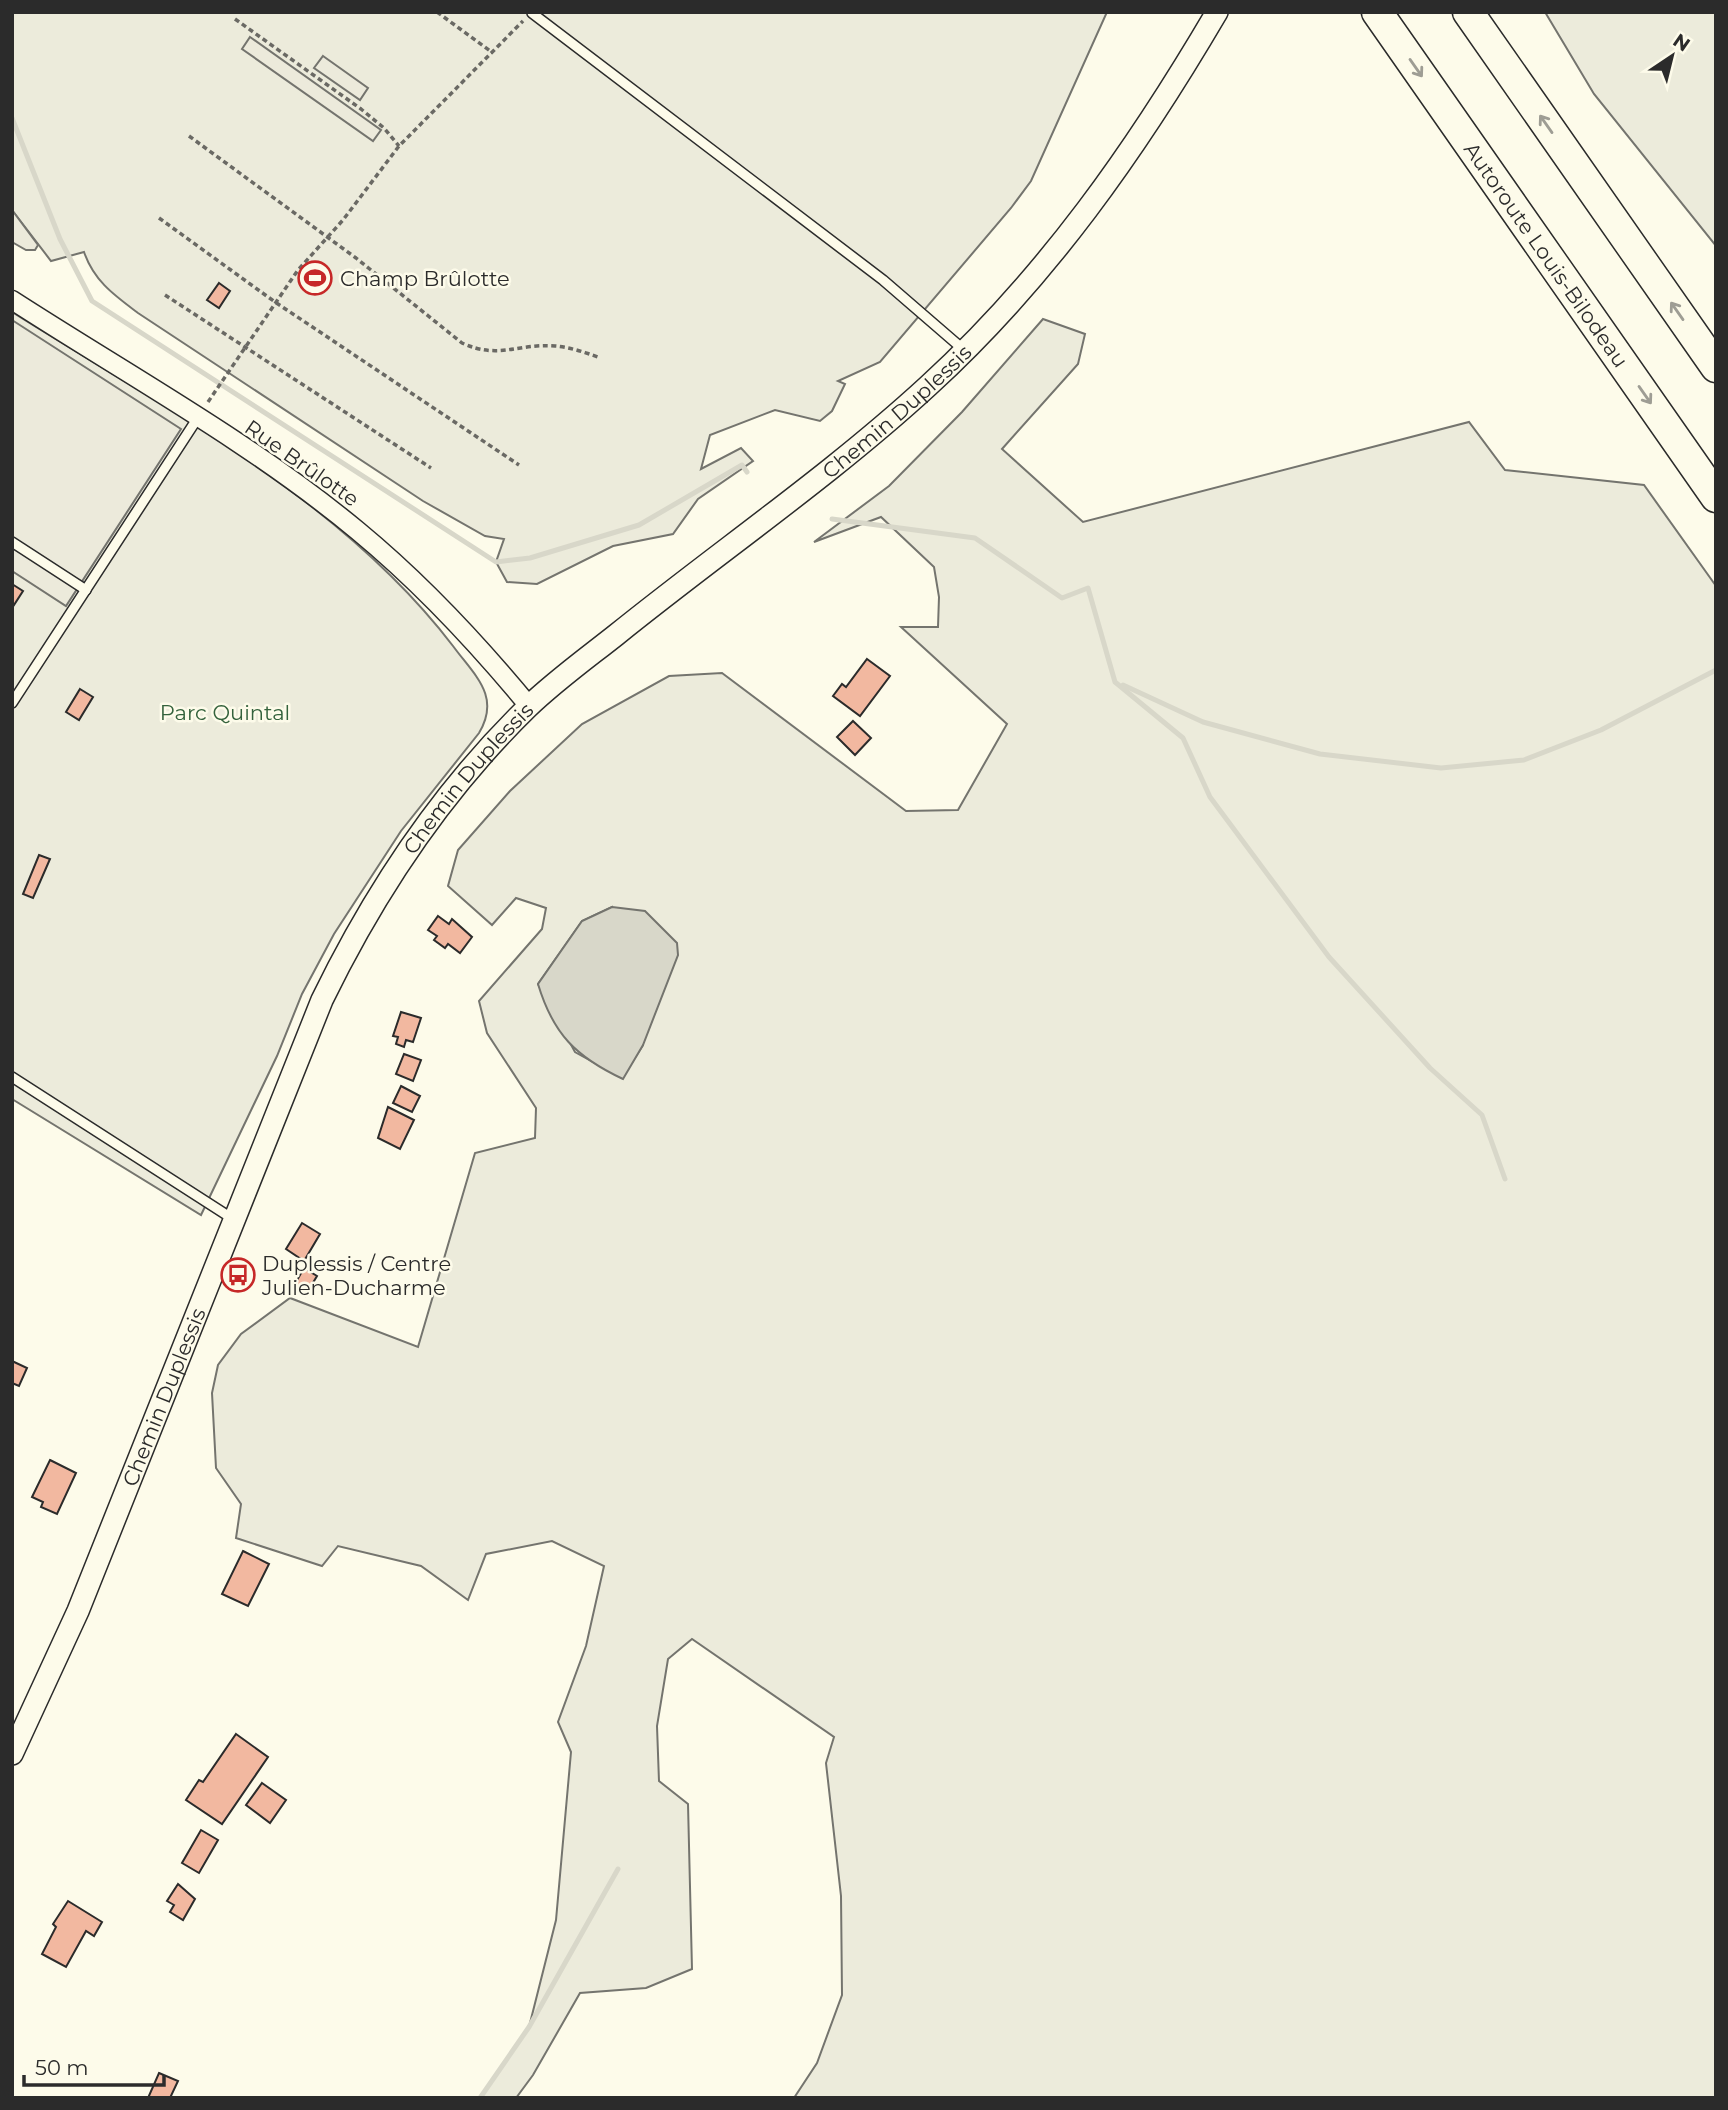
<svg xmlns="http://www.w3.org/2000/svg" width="1728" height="2110" viewBox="0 0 1728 2110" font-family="Montserrat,sans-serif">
<rect width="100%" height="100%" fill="#fdfbea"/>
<g fill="#ecebdb" stroke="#74746e" stroke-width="2" fill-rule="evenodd">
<path d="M12,12H1107L1031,181L1011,208L880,362L838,381L845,384L832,411L820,421L775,410L710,435L701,469L741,448L753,461L698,499L673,534L613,546L537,584L507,582L496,562L504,539L485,536L423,501L138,313C114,295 94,281 84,252L51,261L12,210Z"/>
<path d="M1545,12H1716V246L1594,94Z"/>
<path d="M12,312C166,409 341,499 453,646C475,676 501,696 479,733L401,831L334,934L302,994L277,1056L201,1215L12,1099Z"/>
<path d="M1043,319L1085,334L1078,364L1002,449L1083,522L1469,422L1505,470L1644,485L1716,586V2098H794L817,2063L842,1995L841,1896L826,1763L834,1737L692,1639L668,1659L657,1726L659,1781L688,1804L692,1969L646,1988L580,1993L533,2075L516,2098H480L529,2027L556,1920L571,1752L558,1722L586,1646L604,1566L552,1541L486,1554L468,1600L421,1566L338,1546L322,1566L236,1538L241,1504L216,1468L212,1393L218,1365L241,1334L290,1298L418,1347L475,1153L535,1138L536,1108L487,1033L479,1001L542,929L546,908L516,898L492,925L448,886L458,850L510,791L582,724L669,676L722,673L906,811L958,810L1007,724L901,627H938L939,597L934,567L881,517L814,542L889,486L962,412ZM612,907L643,1045L622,1078L575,1052L538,984L582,921Z"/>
</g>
<g fill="#eceadb" stroke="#74746e" stroke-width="2">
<path d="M250,37L381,130L373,141L242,49Z"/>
<path d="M323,56L368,88L360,100L314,68Z"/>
<path d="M12,210L38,245L35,250H26L12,242Z"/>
<path d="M12,320L181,429L66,606L12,571Z"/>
</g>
<path fill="#d8d7c9" stroke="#74746e" stroke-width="2" d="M612,907L645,911L677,943L678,955L643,1045L623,1079C576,1057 553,1034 538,984L582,921Z"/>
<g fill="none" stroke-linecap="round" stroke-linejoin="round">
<g stroke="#d8d7c9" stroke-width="5">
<path d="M12,118L60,239L92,301L496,562L530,558L639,525L742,465L747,472"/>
<path d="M832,519L975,538L1062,598L1088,588L1115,682L1183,738L1210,797L1329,957L1430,1068L1482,1115L1505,1179"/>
<path d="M1123,685L1203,722L1320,754L1441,768L1524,760L1601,730L1716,670"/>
<path d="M480,2098L529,2027L618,1869"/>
</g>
</g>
<g fill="#f2b8a0" stroke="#2b2b2b" stroke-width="2">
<path d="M219,283L230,291L219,308L207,300Z"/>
<path d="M12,584L23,591L12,608Z"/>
<path d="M867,659L890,676L860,716L833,696L842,684L846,687Z"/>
<path d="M80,689L93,697L79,720L66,712Z"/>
<path d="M853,721L871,738L855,755L837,737Z"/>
<path d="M39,855L50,859L33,898L23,894Z"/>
<path d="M438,916L449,924L452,919L472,937L460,953L448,944L445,948L434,940L437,936L428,930Z"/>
<path d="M401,1012L421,1018L413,1042L406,1040L404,1047L396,1044L398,1037L393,1036Z"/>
<path d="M404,1054L421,1060L413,1081L396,1074Z"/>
<path d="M401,1086L420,1096L412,1112L393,1103Z"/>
<path d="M388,1107L414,1120L400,1149L378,1138Z"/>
<path d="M302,1223L320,1234L304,1261L286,1249Z"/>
<path d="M304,1268L317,1276L305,1296L292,1289Z"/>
<path d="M12,1361L27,1368L19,1386L12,1383Z"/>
<path d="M50,1460L76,1473L57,1514L41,1507L43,1502L32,1497Z"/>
<path d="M243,1551L269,1564L248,1606L222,1594Z"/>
<path d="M236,1734L268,1757L222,1824L186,1800L199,1780L203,1782Z"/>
<path d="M262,1783L286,1800L270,1823L246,1805Z"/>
<path d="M201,1830L218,1840L199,1873L182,1863Z"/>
<path d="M178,1884L195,1899L183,1920L170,1912L174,1905L167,1901Z"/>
<path d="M68,1901L102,1922L94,1936L86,1931L66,1967L42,1954L56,1927L53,1924Z"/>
<path d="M159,2073L178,2081L170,2098H148Z"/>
</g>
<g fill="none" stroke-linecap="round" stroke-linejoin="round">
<defs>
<g id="service">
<path d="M532,13L883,280L964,350"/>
<path d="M12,542L86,590"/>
<path d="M12,703L197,419"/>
<path d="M12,1077L233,1219"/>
</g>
<path id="minor" d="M12,300C128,375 252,443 358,531C421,583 477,643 529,706"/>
<g id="tertiary">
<path id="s1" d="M12,1754L78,1611L322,1000C374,893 442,791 527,708C555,681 587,658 616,635C720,551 830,476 928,386C1047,277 1136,150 1217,12"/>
</g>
<g id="motorway">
<path id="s2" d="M1377,12L1716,497"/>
<path d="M1468,12L1716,367"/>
</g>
</defs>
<use href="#service" stroke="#2b2b2b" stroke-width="12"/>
<use href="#minor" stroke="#2b2b2b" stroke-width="21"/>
<use href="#tertiary" stroke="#2b2b2b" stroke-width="24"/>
<use href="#motorway" stroke="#2b2b2b" stroke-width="33"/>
<g stroke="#6a6964" stroke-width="3.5" stroke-dasharray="5 3.5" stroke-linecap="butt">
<path d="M437,12L493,53"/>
<path d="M235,19L361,109L384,128L399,146"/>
<path d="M189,136L356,258L462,343C499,360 517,343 555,346C569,347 584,352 598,357"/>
<path d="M159,218L275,302L519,465"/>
<path d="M165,295L431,468"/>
<path d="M208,402L298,270L343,220L399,146L523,21"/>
</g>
<use href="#service" stroke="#fdfbea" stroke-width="9"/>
<use href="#minor" stroke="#fdfbea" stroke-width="18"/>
<use href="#tertiary" stroke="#fdfbea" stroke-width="21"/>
<use href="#motorway" stroke="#fdfbea" stroke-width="30"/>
</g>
<defs><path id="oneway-shaft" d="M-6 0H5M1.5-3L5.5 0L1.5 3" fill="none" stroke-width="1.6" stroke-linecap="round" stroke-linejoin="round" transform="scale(1.75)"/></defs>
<g stroke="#9e9d94">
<use href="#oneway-shaft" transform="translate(1416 68) rotate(55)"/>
<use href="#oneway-shaft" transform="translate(1546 124) rotate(-125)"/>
<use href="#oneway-shaft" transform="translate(1677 311) rotate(-125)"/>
<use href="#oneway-shaft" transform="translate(1645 395) rotate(55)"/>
</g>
<defs>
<symbol id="stadium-ring" viewBox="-11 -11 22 22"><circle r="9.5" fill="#fdfbea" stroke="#c62828" stroke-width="1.5"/><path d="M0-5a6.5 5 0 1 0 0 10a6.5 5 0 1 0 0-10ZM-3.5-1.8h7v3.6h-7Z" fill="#c62828"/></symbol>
<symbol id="bus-ring" viewBox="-11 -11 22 22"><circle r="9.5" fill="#fdfbea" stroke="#c62828" stroke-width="1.5"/><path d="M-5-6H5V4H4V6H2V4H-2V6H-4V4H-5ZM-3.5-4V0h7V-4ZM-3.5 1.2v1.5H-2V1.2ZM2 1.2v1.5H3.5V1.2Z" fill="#c62828"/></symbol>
</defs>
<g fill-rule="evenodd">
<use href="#stadium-ring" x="296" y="259" width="38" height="38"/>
<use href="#bus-ring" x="219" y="1256" width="38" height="38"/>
</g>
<g text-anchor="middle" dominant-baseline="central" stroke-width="5" stroke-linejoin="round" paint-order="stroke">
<g font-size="21" fill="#2b2b2b" stroke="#fdfbea">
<text stroke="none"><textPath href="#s2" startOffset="296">Autoroute Louis-Bilodeau</textPath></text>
<text stroke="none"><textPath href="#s1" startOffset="1648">Chemin Duplessis</textPath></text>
<text transform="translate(302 463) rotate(35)">Rue Brûlotte</text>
<text stroke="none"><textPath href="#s1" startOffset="1082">Chemin Duplessis</textPath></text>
<text stroke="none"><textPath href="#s1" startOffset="388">Chemin Duplessis</textPath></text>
</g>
<g font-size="21" fill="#2b2b2b" stroke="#fdfbea" text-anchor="start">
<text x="340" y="278">Champ Brûlotte</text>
<text x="262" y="1263">Duplessis / Centre<tspan x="262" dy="24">Julien-Ducharme</tspan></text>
</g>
<g font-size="21" fill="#34623c" stroke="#fdfbea">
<text x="225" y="712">Parc Quintal</text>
</g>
</g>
<rect width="1728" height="2110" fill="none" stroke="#2b2b2b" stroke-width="28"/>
<g transform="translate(1672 56) rotate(35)" stroke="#fdfbea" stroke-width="5" paint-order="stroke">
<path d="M0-5L12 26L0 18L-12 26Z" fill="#2b2b2b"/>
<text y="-10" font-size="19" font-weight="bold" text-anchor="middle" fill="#2b2b2b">N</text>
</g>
<path d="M24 2075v10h140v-10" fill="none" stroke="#2b2b2b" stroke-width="3.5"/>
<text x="35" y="2075" font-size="21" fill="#2b2b2b" stroke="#fdfbea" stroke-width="5" paint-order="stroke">50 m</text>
</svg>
